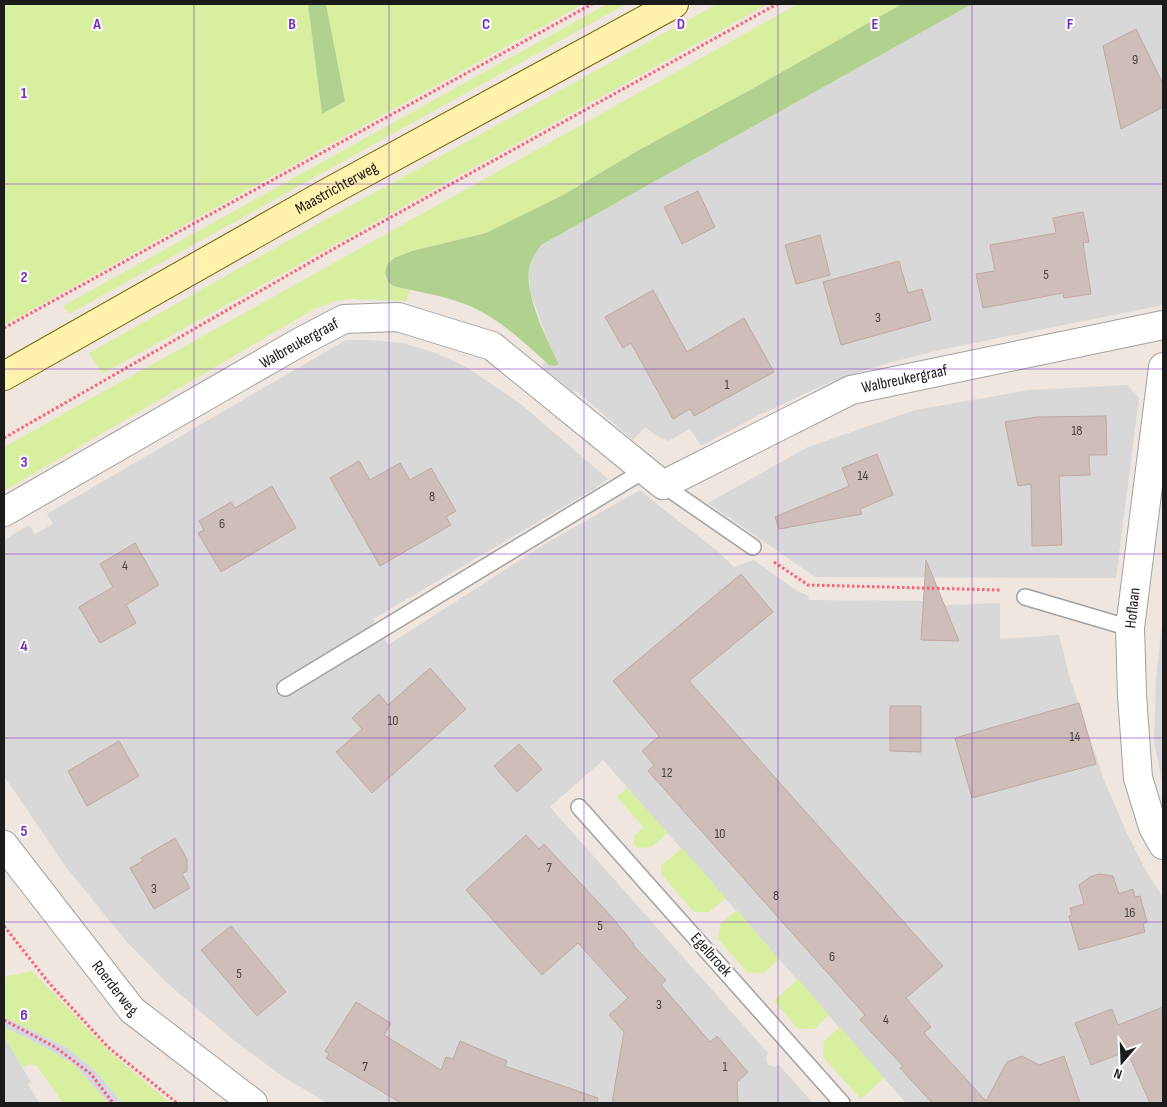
<svg xmlns="http://www.w3.org/2000/svg" width="1167" height="1107" viewBox="0 0 1167 1107" font-family="'Sofia Sans Condensed',sans-serif">
<rect width="100%" height="100%" fill="#eee6df"/>
<g fill="#d9d8d8">
<path d="M972,4H1163V305L944,349L881,365L823,385L757,416L701,446L690,429L668,441L657,436L645,427L633,440L575,390L573,392L542,367L545,361L549,365L559,364L550,346L530,292L529,268L535,254L541,245Z"/>
<path d="M346,340H369L403,343L436,353L466,367L522,405L608,479L594,489L373,619L388,645L550,541L640,490L663,509L715,549L734,567L754,560L797,591L809,596L808,600L924,601V606L1000,603V639L1059,635L1069,675L1104,780L1126,831L1145,869L1163,898V1103H906L603,760L550,807L768,1053L766,1059L768,1065L775,1067L779,1065L813,1103H327L282,1076L231,1038L166,982L126,941L66,867L4,776V540L29,525L35,534L53,524L47,514Z"/>
<path d="M1127,385L1139,398L1116,578L815,577L708,503L808,447L915,410L1029,390Z"/>
<path d="M1163,617V787L1154,741L1156,678Z"/>
<path d="M4,1038L7,1041L31,1082L28,1084L39,1103H4Z"/>
</g>
<g fill="#d7ef9f">
<path d="M4,4H308L322,114L345,101L326,4H583L4,325Z"/>
<path d="M607,4H626L69,314L63,306Z"/>
<path d="M717,4H768L102,374L89,353L321,222Z"/>
<path d="M798,4H902L752,89L639,150L563,195L486,233L412,251L394,258L385,273L386,280L393,286L410,290L406,301L352,299L336,301L314,309L4,491V447Z"/>
<path d="M627,788L668,833L651,847L637,848L634,844L635,835L643,827L617,797Z"/>
<path d="M682,848L726,898L709,912H694L661,874V866Z"/>
<path d="M737,910L779,959L764,973H748L718,939L720,924Z"/>
<path d="M32,971L109,1051L170,1103H122L96,1072L67,1048L4,1017V977Z"/>
<path d="M798,979L829,1015L814,1029H798L774,1001Z"/>
<path d="M4,1027L45,1047L74,1064L109,1103H63L37,1066L31,1064L22,1067L7,1041L4,1038Z"/>
<path d="M840,1027L884,1078L861,1099L823,1057L824,1041Z"/>
</g>
<g fill="#b1d28f">
<path d="M308,4H326L345,101L322,114Z"/>
<path d="M902,4H972L541,245C536,252 531,260 529,269C525,296 547,340 559,364L555,366L549,365C526,344 501,320 472,307C447,296 419,292 393,286L388,282L385,273L387,265L394,258L412,251L486,233L563,195L639,150L752,89Z"/>
</g>
<path fill="#d3d7e4" d="M4,1017L67,1048L96,1072L122,1103H109L74,1064L45,1047L4,1027Z"/>
<g fill="#cebdb8" stroke="#c1a8a0">
<path d="M1136,29L1163,84V107L1121,129L1103,46Z"/>
<path d="M698,191L715,227L682,244L664,207Z"/>
<path d="M1083,212L1089,242L1083,243L1091,294L1064,298L1063,293L983,308L976,274L995,271L990,245L1056,233L1053,218Z"/>
<path d="M820,235L830,275L796,284L785,245Z"/>
<path d="M899,261L908,293L922,289L931,320L841,345L823,282Z"/>
<path d="M653,290L687,352L744,318L774,372L694,416L690,409L673,419L631,343L623,348L605,317Z"/>
<path d="M1106,416L1107,455H1089L1090,475L1059,476L1062,545L1032,546L1031,484L1018,486L1005,422L1036,417Z"/>
<path d="M877,454L893,495L860,509L862,514L779,529L775,517L849,486L842,468Z"/>
<path d="M359,461L370,480L400,463L410,480L431,468L456,511L446,517L451,525L380,566L330,478Z"/>
<path d="M272,486L296,528L221,572L198,533L204,530L199,521L231,502L235,508Z"/>
<path d="M135,543L159,585L126,605L136,623L100,643L79,607L113,587L100,564Z"/>
<path d="M926,560L959,641L921,640Z"/>
<path d="M741,574L773,612L689,681L943,966L906,998L931,1027L924,1033L986,1101L1007,1062L1022,1056L1039,1065L1064,1056L1080,1103H932L900,1068L903,1066L860,1020L865,1015L648,771L654,765L642,751L659,736L613,681Z"/>
<path d="M430,668L466,709L372,793L336,752L362,729L352,718L379,694L388,705Z"/>
<path d="M1079,703L1096,764L972,798L955,738Z"/>
<path d="M890,706H921V752L890,751Z"/>
<path d="M119,741L139,776L87,806L68,771Z"/>
<path d="M519,744L542,769L517,792L494,766Z"/>
<path d="M526,835L539,849L544,844L610,915L634,944L633,945L666,980L661,985L710,1042L717,1036L748,1072L737,1082L738,1103H612L624,1032L609,1015L628,998L578,943L542,975L466,890Z"/>
<path d="M175,838L187,859V871L182,874L190,888L154,909L130,868L143,861L141,858Z"/>
<path d="M1099,874L1113,876L1119,894L1133,889L1135,897L1140,896L1147,922L1143,924L1145,932L1079,950L1069,916L1072,915L1070,908L1084,904L1079,885L1090,877Z"/>
<path d="M231,926L286,992L257,1016L201,950Z"/>
<path d="M356,1002L391,1023L384,1035L441,1070L446,1057L453,1059L460,1041L507,1061L505,1066L598,1098L597,1103H401L326,1058L329,1054L325,1051Z"/>
<path d="M1163,1007V1103H1150L1127,1051L1091,1065L1075,1023L1112,1009L1118,1025Z"/>
</g>
<g fill="none" stroke-linecap="round" stroke-linejoin="round">
<defs>
<g id="lane">
<path d="M663,485L753,547"/>
<path d="M1025,597L1130,628"/>
<path d="M285,688L645,470"/>
<path d="M579,807L842,1103"/>
</g>
<g id="street">
<path d="M1163,367L1130,628L1132,695L1138,778L1153,827L1163,845"/>
<path id="s1" d="M4,512L300,342L344,319L398,317L492,346L663,485L851,390L1163,325"/>
<path id="s2" d="M4,845L132,1010L253,1103"/>
</g>
<g id="secondary">
<path id="s3" d="M4,376L327,193L674,4"/>
</g>
</defs>
<use href="#lane" stroke="#a2a2a2" stroke-width="18"/>
<use href="#street" stroke="#a2a2a2" stroke-width="30"/>
<use href="#secondary" stroke="#746800" stroke-width="30"/>
<g stroke="#ff5f71" stroke-width="3" stroke-dasharray="2.5 2.5" stroke-linecap="butt">
<path d="M4,328L592,4"/>
<path d="M4,438L337,247L777,4"/>
<path d="M774,562L808,585L1000,590"/>
<path d="M4,926L49,983L108,1047L177,1103"/>
<path d="M4,1020L55,1047L91,1074L113,1103"/>
</g>
<use href="#lane" stroke="#fff" stroke-width="15"/>
<use href="#street" stroke="#fff" stroke-width="28"/>
<use href="#secondary" stroke="#fff2ac" stroke-width="28"/>
</g>
<path fill="none" stroke="#7b2cbf" stroke-width="1" stroke-opacity="0.55" d="M194,4V1103M389,4V1103M584,4V1103M778,4V1103M972,4V1103M4,184H1163M4,369H1163M4,554H1163M4,738H1163M4,922H1163"/>
<g text-anchor="middle" dominant-baseline="central" stroke-width="4" stroke-linejoin="round" paint-order="stroke">
<g font-size="14" fill="#484442">
<text x="1135" y="59">9</text>
<text x="1046" y="274">5</text>
<text x="878" y="317">3</text>
<text x="727" y="384">1</text>
<text x="1077" y="430">18</text>
<text x="863" y="475">14</text>
<text x="432" y="496">8</text>
<text x="222" y="523">6</text>
<text x="125" y="565">4</text>
<text x="393" y="720">10</text>
<text x="1075" y="736">14</text>
<text x="667" y="772">12</text>
<text x="720" y="833">10</text>
<text x="549" y="867">7</text>
<text x="154" y="888">3</text>
<text x="776" y="895">8</text>
<text x="1130" y="912">16</text>
<text x="600" y="925">5</text>
<text x="832" y="956">6</text>
<text x="239" y="973">5</text>
<text x="659" y="1004">3</text>
<text x="886" y="1019">4</text>
<text x="365" y="1066">7</text>
<text x="725" y="1066">1</text>
</g>
<g font-size="16" fill="#1b1b1b" stroke="#fff">
<text stroke="none"><textPath href="#s3" startOffset="382">Maastrichterweg</textPath></text>
<text stroke="none"><textPath href="#s1" startOffset="340">Walbreukergraaf</textPath></text>
<text stroke="none"><textPath href="#s1" startOffset="1029">Walbreukergraaf</textPath></text>
<text transform="translate(1133 608) rotate(-84)">Hoflaan</text>
<text transform="translate(711 955) rotate(48)">Egelbroek</text>
<text stroke="none"><textPath href="#s2" startOffset="181">Roerderweg</textPath></text>
</g>
</g>
<g font-size="16" text-anchor="middle" font-weight="bold" fill="#7b2cbf" stroke="#fff" stroke-width="4" stroke-linejoin="round" paint-order="stroke">
<text x="97" y="29">A</text>
<text x="292" y="29">B</text>
<text x="486" y="29">C</text>
<text x="681" y="29">D</text>
<text x="875" y="29">E</text>
<text x="1070" y="29">F</text>
<text x="24" y="98">1</text>
<text x="24" y="282">2</text>
<text x="24" y="467">3</text>
<text x="24" y="651">4</text>
<text x="24" y="836">5</text>
<text x="24" y="1020">6</text>
</g>
<rect width="1167" height="1107" fill="none" stroke="#1b1b1b" stroke-width="10"/>
<g transform="translate(1122 1062) rotate(199)" stroke="#ffffff" stroke-width="4" paint-order="stroke">
<path d="M0-4L9 19L0 12L-9 19Z" fill="#1b1b1b"/>
<text y="-8" font-size="14" font-weight="bold" text-anchor="middle" fill="#1b1b1b">N</text>
</g>
</svg>
